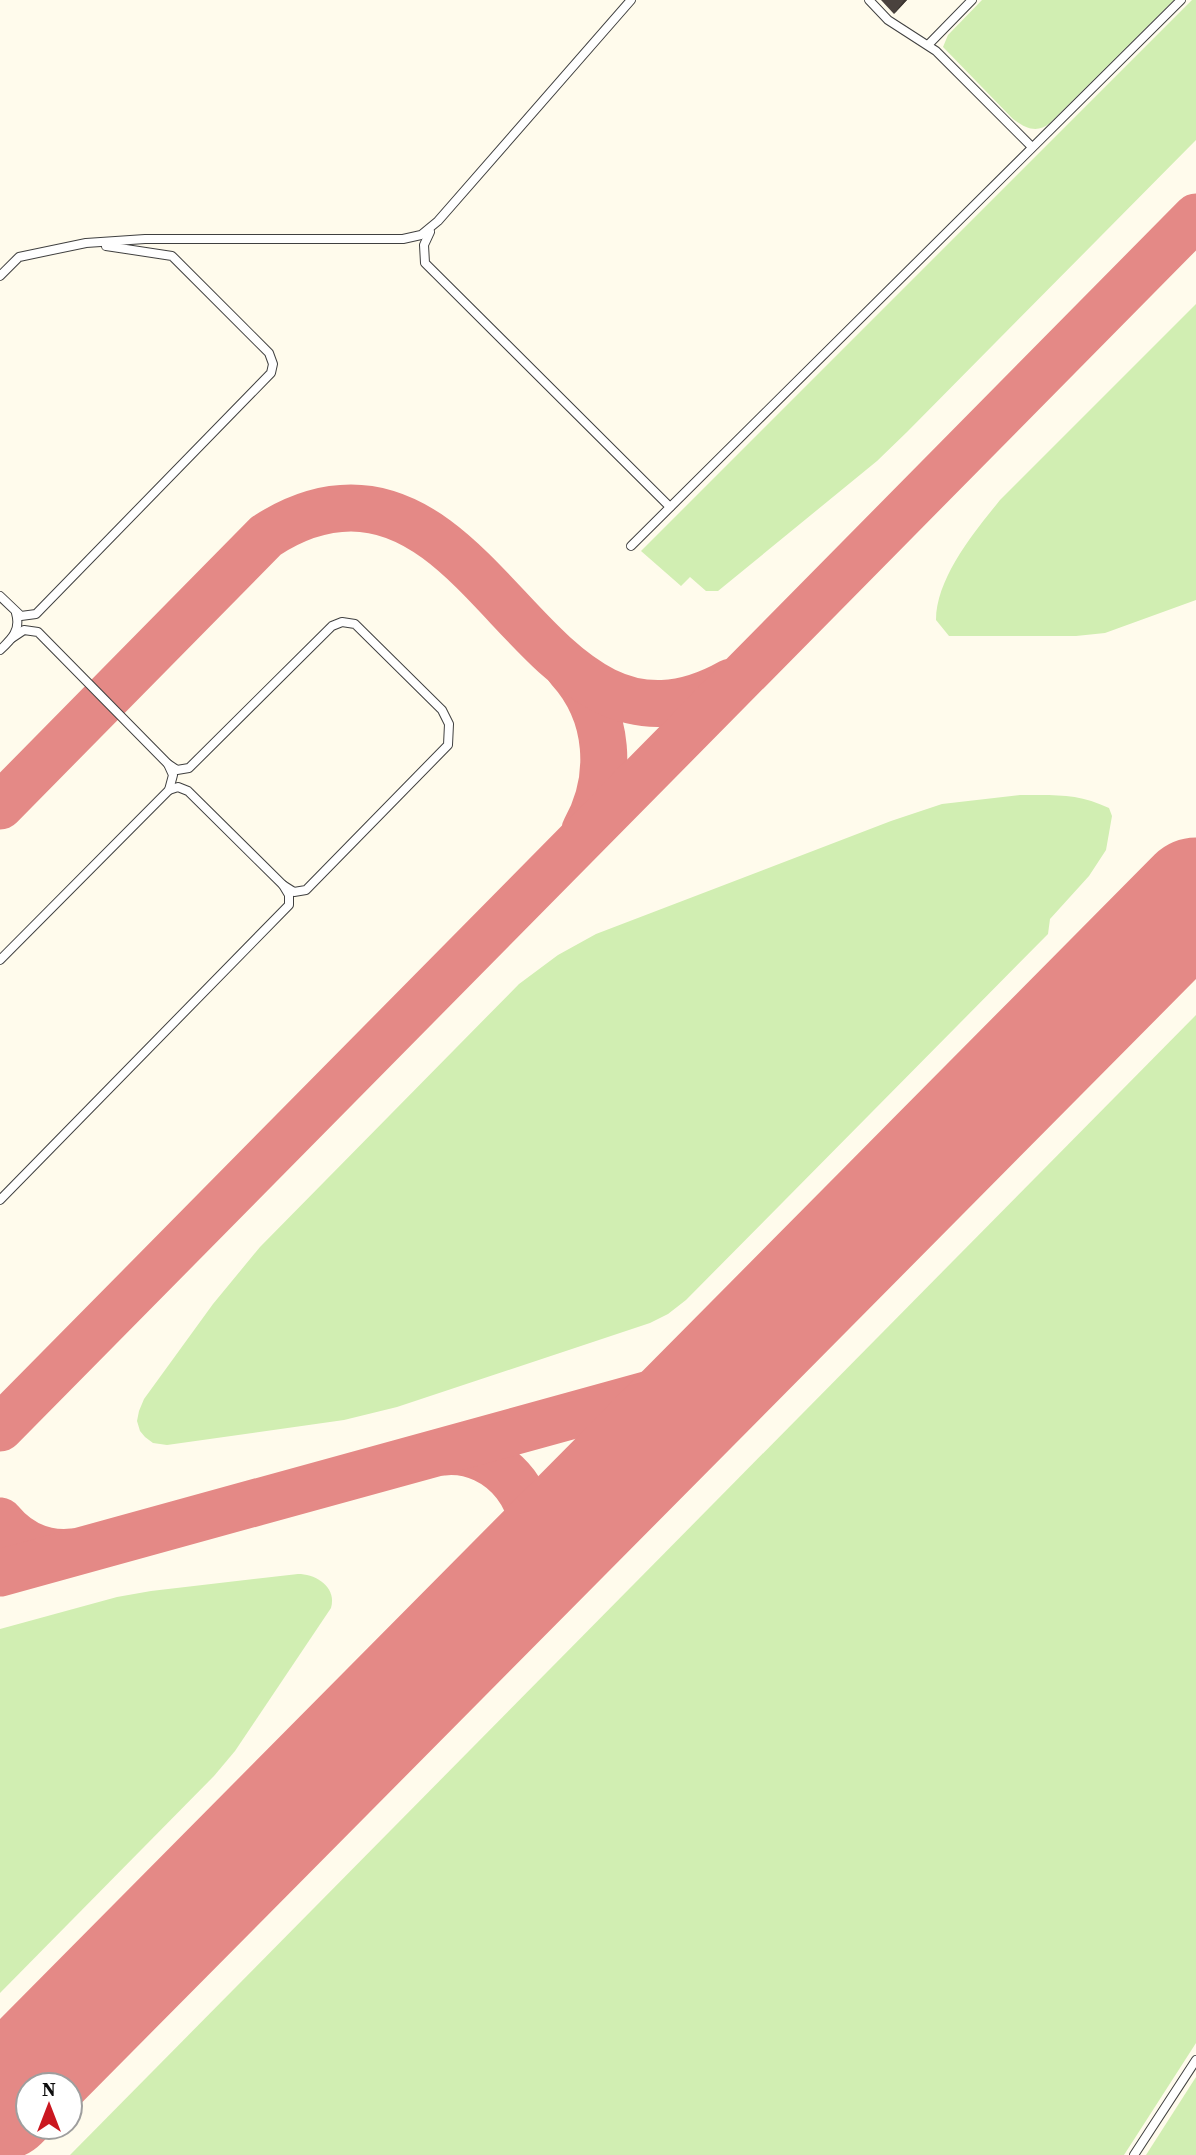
<svg xmlns="http://www.w3.org/2000/svg" width="1196" height="2155" viewBox="0 0 1196 2155" font-family="'Source Serif 4',serif">
<rect width="100%" height="100%" fill="#fffbec"/>
<g fill="#d1eeb2">
<path d="M982,0H1174L1050,123C1037,134 1025,128 1013,119L943,47L948,35Z"/>
<path d="M1192,0H1196V140L907,432L877,461L718,591H706L690,577L681,586L641,551Z"/>
<path d="M1196,304V600L1105,633L1076,636H949L936,620C936,578 975,531 1000,500Z"/>
<path d="M1020,795C1054,795 1078,793 1109,808L1112,816L1106,850L1089,876L1050,919L1048,934L686,1300L668,1314L650,1323L397,1407L344,1420L167,1445L153,1443L145,1437L140,1431L137,1421L139,1411L144,1399L213,1304L260,1247L519,984L558,955L596,934L891,821L942,804Z"/>
<path d="M1196,1015V2043L1124,2155H70Z"/>
<path d="M298,1574C316,1574 337,1587 331,1608L235,1751L214,1776L0,1993V1629L117,1597L151,1591Z"/>
<path d="M1196,2077V2155H1146Z"/>
</g>
<g fill="none" stroke-linecap="round" stroke-linejoin="round">
<g stroke="#e48986" stroke-width="47">
<path d="M569,669C610,714 614,778 585,830"/>
<path d="M0,806L266,536C292,519 319,508 351,508C501,508 555,781 731,682"/>
<path d="M0,1428L1196,217"/>
<path d="M443,1452C502,1446 549,1507 528,1563C526,1570 520,1576 516,1582"/>
<path d="M0,1521C19,1544 44,1555 73,1552"/>
<path d="M0,1573L708,1378L739,1357"/>
</g>
<path stroke="#e48986" stroke-width="117" d="M0,2102L1196,896"/>
<defs>
<g id="service">
<path d="M869,0L888,20L936,51L1032,147"/>
<path d="M928,45L972,0"/>
<path d="M430,232L424,245L425,263L670,507"/>
<path d="M0,276L19,257L86,243L145,239H403L421,235L438,221L631,0"/>
<path d="M631,546L1181,0"/>
<path d="M0,596L21,616L36,614L271,373L273,364L269,353L172,256L106,246"/>
<path d="M0,650C12,639 21,630 16,613"/>
<path d="M168,764L177,770L189,768L332,626L342,622L355,624L442,710L449,724L448,745L306,890L294,892L283,885"/>
<path d="M0,960L169,790L173,775L168,764L38,632L24,630L12,638"/>
<path d="M0,1200L289,905V895L283,885L188,791L178,787L169,790"/>
<path d="M1134,2155L1196,2060"/>
</g>
</defs>
<use href="#service" stroke="#404040" stroke-width="10"/>
<use href="#service" stroke="#fff" stroke-width="8"/>
</g>
<path fill="#4a423e" d="M881,0H907L894,14Z"/>
<path fill="#3c3632" d="M904,0H907L894,14Z"/>
<g transform="translate(49 2106)"><circle r="33" fill="#ffffff" stroke="#9e9e9e" stroke-width="2"/>
<path d="M0-5L12 26L0 18L-12 26Z" fill="#ca1720"/>
<text y="-10" font-size="19" font-weight="bold" text-anchor="middle" fill="#0d0d0d">N</text>
</g>
</svg>
